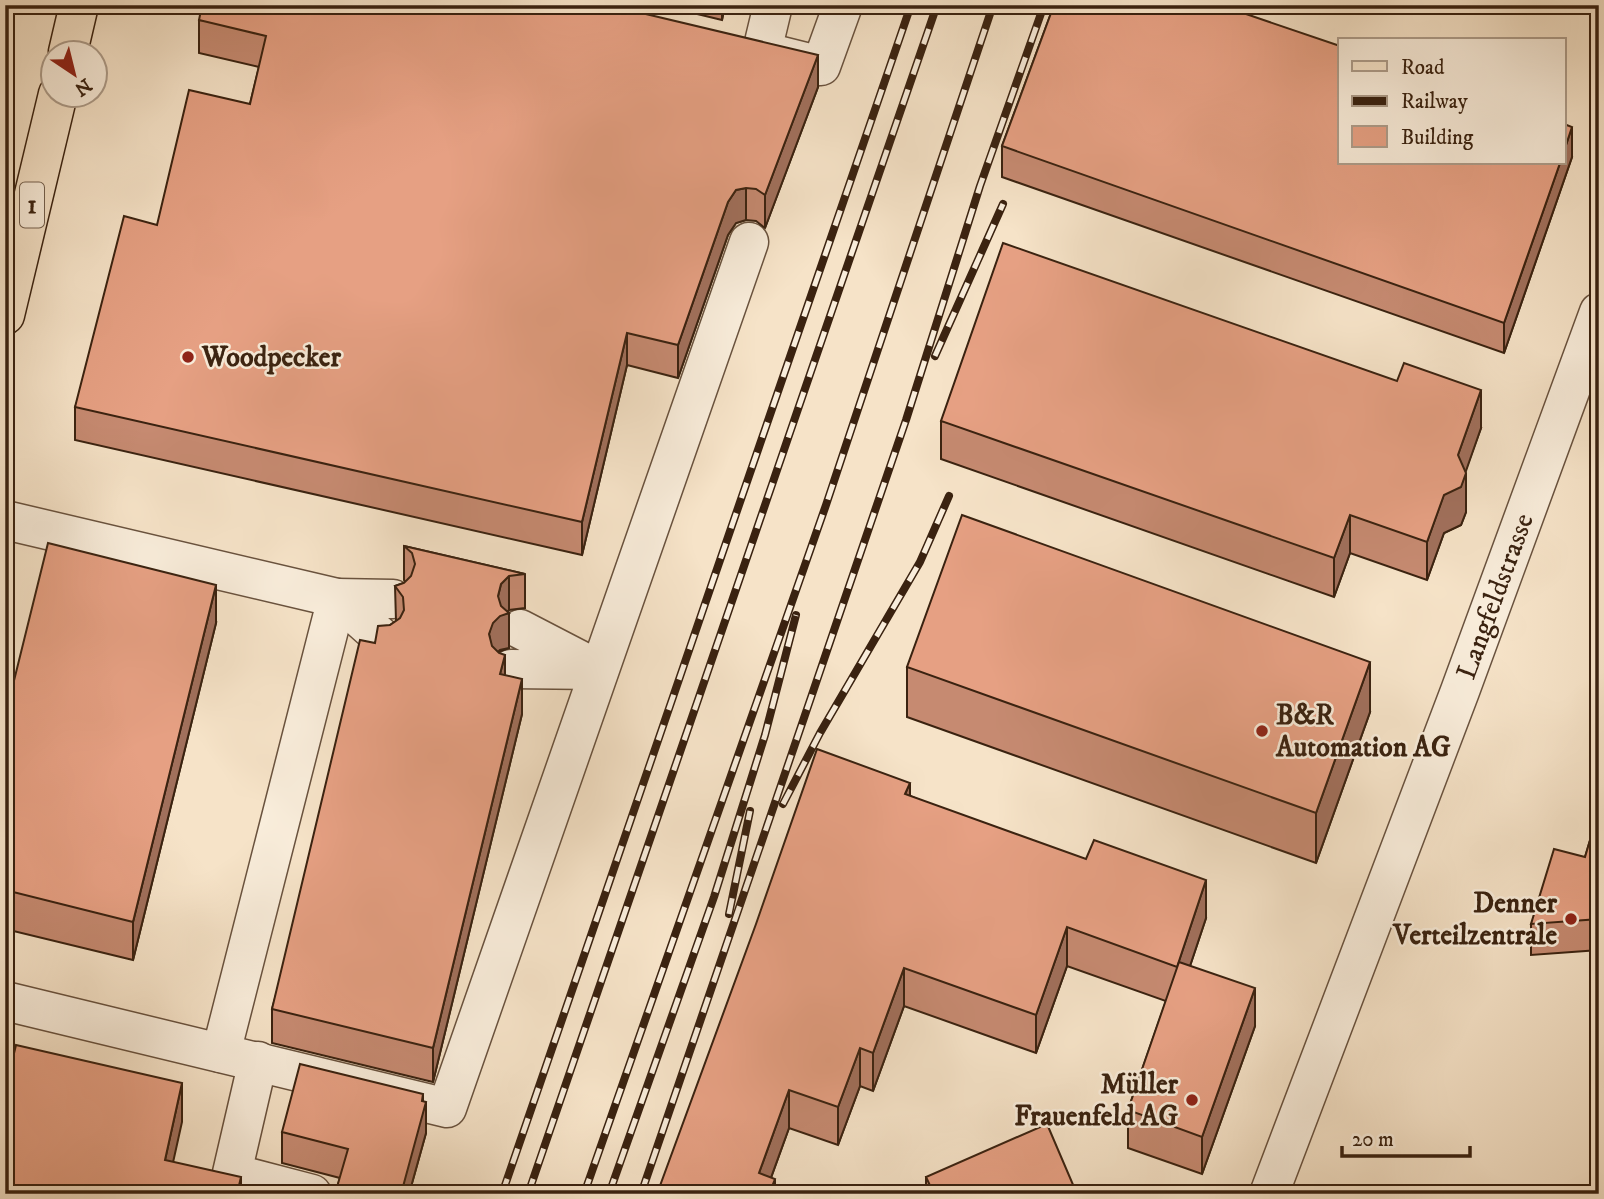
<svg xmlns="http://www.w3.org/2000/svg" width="1604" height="1199" viewBox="0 0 1604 1199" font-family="'IM FELL DW Pica',serif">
<rect width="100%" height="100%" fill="#f6e3c8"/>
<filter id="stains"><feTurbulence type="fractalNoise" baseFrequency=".00286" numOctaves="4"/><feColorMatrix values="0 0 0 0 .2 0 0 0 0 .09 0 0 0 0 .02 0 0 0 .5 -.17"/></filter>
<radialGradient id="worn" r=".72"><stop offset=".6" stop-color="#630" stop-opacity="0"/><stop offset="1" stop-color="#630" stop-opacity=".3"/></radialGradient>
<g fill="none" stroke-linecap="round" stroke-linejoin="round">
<defs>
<g id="minor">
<path d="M762,51L773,5"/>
<path d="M769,53L821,66L843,5"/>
<path d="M5,520L337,598L221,1053"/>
<path d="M383,639L337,598L393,599"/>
<path d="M511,669L599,670L520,629"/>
<path d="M5,1001L447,1108L749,242"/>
<path d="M258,1061L232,1173L312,1194"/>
<path id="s1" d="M1269,1194L1460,691L1599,312"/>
</g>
<g id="major">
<path d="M68,52L79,5"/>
<path d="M5,315L58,94"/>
</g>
</defs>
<use href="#minor" stroke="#69523e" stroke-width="41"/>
<use href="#major" stroke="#3a2210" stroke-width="41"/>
<use href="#minor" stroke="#f9eddb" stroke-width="38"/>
<use href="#major" stroke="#f6e3c8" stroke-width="38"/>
<defs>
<g id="rail">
<path d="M935,356L1003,204"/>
<path d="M783,804L820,733L920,562L949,496"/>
<path d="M729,914L750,811"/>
<path d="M502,1194L911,5"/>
<path d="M528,1194L937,5"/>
<path d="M584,1194L826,505L993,5"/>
<path d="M609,1194L714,897L765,735L796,615"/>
<path d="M641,1194L906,420L980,186L1044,5"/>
</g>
</defs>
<use href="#rail" stroke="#3a2210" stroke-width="8"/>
<use href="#rail" stroke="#f9eddb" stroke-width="5" stroke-dasharray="16" stroke-linecap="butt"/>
</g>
<g fill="#c68a71" stroke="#3a2210" stroke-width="2">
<path d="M660,5H725L722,20Z"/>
<path d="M1054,5H1247L1244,13L1572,157L1504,353L1002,177V146Z"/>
<path d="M199,20L818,87L765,228L756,221L746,220L736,223L728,235L678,378L627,365L582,555L75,440V407L157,225L250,104L259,67L199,53Z"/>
<path d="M941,421L1481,428L1465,472L1466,512L1461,525L1444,533L1427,580L1350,553L1334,597L941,459Z"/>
<path d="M404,546L525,574V608L509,610L507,612L509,648L498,652L505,675L522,714L433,1082L272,1043V1009L375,643L390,625L396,621L395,586L406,582L404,580Z"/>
<path d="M216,623L133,960L5,929V717Z"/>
<path d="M907,667L1370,712L1316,863L907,717Z"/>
<path d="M910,796L1206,918L1190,966L1255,1026L1202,1174L1128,1148V1110L1166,1001L1067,966L1036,1053L904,1006L873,1091L860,1086L838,1145L789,1128L771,1178L775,1194H657Z"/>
<path d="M1599,810V950L1531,955V924L1585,857Z"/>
<path d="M423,1102L426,1133L409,1194H335L340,1178L282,1163V1132Z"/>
<path d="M926,1177L1077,1194H926Z"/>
</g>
<g fill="#a1705c" stroke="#3a2210" stroke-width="2">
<path d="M722,5H725L722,20Z"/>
<path d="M1236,5H1247L1234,41V10Z"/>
<path d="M818,55V87L765,228V195Z"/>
<path d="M1572,127V157L1504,353V323L1560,163H1564V151Z"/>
<path d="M746,188V220L736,223L728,235L678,378V345L728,202L736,190Z"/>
<path d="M627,333V365L582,555V522Z"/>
<path d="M1481,390V428L1460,488L1466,473V512L1461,525L1444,533L1427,580V542Z"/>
<path d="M1350,515V553L1334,597V558Z"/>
<path d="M509,576V610L505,614L509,613V648L500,650L493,657L489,634L501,584Z"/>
<path d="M216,585V623L133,960V922Z"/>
<path d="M505,655V690L500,674Z"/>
<path d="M1370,662V712L1316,863V813Z"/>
<path d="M522,679V714L433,1082V1048Z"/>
<path d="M910,783V821L905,794Z"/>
<path d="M1206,880V918L1177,1005V967Z"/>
<path d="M1067,927V966L1036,1053V1015Z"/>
<path d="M904,968V1006L873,1091V1053Z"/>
<path d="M1255,988V1026L1202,1174V1137Z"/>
<path d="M860,1048V1086L838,1145V1107Z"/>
<path d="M182,1083V1122L166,1194L165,1160Z"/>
<path d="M789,1090V1128L765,1194L759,1173Z"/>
<path d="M423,1094V1111L426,1102V1133L409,1194H401Z"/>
<path d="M241,1177V1194H237Z"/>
<path d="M775,1179V1194H769Z"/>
</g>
<g fill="#e6a083" stroke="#3a2210" stroke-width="2">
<path d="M202,5H608L818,55L765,195L756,189L746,188L736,190L728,202L678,345L627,333L582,522L75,407L124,216L157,225L189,90L250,104L266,36L199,20Z"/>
<path d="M1054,5H1236L1234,10L1340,46V163H1560L1504,323L1002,146Z"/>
<path d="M1564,124L1572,127L1564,151Z"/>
<path d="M1003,243L1397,381L1404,363L1481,390L1458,455L1466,473L1461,487L1444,495L1427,542L1350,515L1334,558L941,421Z"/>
<path d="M962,515L1370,662L1316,813L907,667Z"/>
<path d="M48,543L216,585L133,922L5,890V717Z"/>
<path d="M404,546L525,574L509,576L501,584L498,596L501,606L509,613L500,616L493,623L489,634L492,646L499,653L505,655L500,674L522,679L433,1048L272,1009L360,640L375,643L378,626L390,625L400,618L404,610L403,597L395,586L404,583L411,576L415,564L412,553Z"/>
<path d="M817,749L910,783L905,794L1086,859L1094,840L1206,880L1177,967L1067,927L1036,1015L904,968L873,1053L860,1048L838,1107L789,1090L759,1173L775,1179L769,1194H657L756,924Z"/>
<path d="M1599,810V919L1531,924L1554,849L1585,857Z"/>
<path d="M1179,962L1255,988L1202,1137L1128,1110Z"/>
<path d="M16,1045L182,1083L165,1160L241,1177L237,1194H5V1091Z"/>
<path d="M300,1064L423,1094L422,1101L426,1102L401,1194H393L383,1191L382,1194H335L348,1149L282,1132Z"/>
<path d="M1047,1124L1077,1194H934L926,1177Z"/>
</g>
<g fill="#8f2418" stroke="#f9eddb" stroke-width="2.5">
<circle cx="188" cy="357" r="7"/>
<circle cx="1262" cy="731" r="7"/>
<circle cx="1571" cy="919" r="7"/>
<circle cx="1192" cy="1100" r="7"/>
</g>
<g text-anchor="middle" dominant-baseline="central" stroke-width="5" stroke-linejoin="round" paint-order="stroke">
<rect fill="#f9eddb" stroke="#735f4d" stroke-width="2" x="20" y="182.5" width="24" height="45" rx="5"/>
<g font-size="26" font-weight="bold" fill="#3a2210">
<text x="32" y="205">1</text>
</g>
<g font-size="28" font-weight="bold" fill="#3a2210" stroke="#f9eddb" text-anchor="start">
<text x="202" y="357">Woodpecker</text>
<text x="1276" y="715">B&amp;R<tspan x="1276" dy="32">Automation AG</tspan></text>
<text x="1557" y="903" text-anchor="end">Denner<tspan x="1557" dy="32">Verteilzentrale</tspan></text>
<text x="1178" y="1084" text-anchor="end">Müller<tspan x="1178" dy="32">Frauenfeld AG</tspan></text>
</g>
<g font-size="28" fill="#3a2210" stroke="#f9eddb">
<text stroke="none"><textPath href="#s1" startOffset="639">Langfeldstrasse</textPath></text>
</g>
</g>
<rect width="1604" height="1199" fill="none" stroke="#f6e3c8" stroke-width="28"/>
<rect x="7" y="7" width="1590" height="1185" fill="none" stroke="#3a2210" stroke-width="3.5"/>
<rect x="14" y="14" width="1576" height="1171" fill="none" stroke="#3a2210" stroke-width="2"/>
<rect x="1338" y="38" width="228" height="126" fill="#f9eddb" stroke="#ad9c8a" stroke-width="2"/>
<rect x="1352" y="61" width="35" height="10" fill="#f6e3c8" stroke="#ad9c8a" stroke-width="2"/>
<text x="1401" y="74" font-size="21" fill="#3a2210">Road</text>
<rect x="1352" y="96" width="35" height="10" fill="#3a2210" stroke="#ad9c8a" stroke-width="2"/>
<text x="1401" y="108" font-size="21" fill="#3a2210">Railway</text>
<rect x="1352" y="126" width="35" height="21" fill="#e6a083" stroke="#ad9c8a" stroke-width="2"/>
<text x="1401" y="144" font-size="21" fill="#3a2210">Building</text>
<g transform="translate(74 74) rotate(145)"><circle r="33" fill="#f9eddb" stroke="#ad9c8a" stroke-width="2"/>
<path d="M0-5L12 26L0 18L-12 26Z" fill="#8f2418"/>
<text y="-10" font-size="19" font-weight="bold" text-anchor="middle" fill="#3a2210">N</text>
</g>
<path d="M1342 1146v10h128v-10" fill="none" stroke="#3a2210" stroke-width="3.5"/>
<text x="1352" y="1146" font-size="21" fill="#3a2210" stroke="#f9eddb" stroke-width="5" paint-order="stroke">20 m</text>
<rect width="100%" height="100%" filter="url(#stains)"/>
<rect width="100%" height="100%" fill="url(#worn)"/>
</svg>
